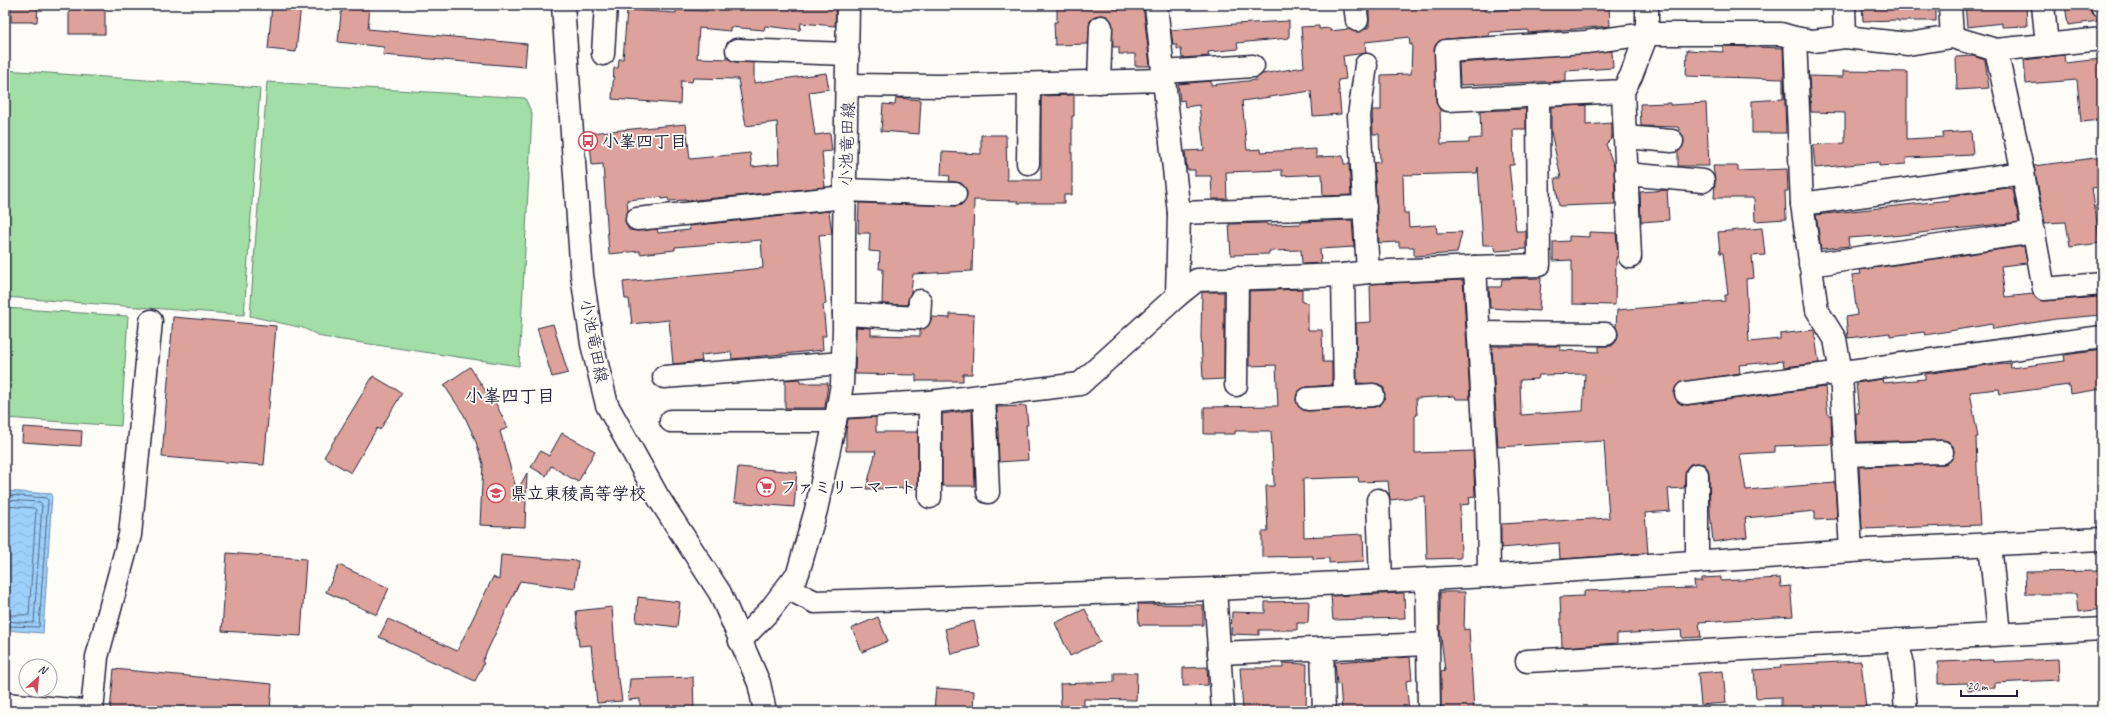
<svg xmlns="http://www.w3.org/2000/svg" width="2107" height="716" viewBox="0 0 2107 716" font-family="Caveat,'Klee One',sans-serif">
<defs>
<pattern id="water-waves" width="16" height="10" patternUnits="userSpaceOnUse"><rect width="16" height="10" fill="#9dd1fb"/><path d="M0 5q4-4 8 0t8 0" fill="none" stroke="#87b3d8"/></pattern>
</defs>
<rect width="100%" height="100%" fill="#fdfcf7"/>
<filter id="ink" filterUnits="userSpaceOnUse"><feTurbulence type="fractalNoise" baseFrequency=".025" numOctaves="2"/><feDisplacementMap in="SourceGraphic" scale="8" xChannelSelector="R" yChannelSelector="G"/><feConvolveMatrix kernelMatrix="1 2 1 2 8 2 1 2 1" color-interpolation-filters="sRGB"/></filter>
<g filter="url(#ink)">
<g fill="#a2dfa6" stroke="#628070">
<path d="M5,70L260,88L244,315L5,297Z"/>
<path d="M267,82L525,98L532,114L519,366L322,337L303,328L250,316Z"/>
<path d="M5,308L128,316L121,426L5,418Z"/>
</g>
<path fill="url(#water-waves)" stroke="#6c8bae" d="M5,491L52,494L43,633L5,630Z"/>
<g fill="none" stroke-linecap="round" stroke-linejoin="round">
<g stroke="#536888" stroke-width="1">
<path d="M5,495L46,498L48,500L39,627L5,626"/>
<path d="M5,500L40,502L42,504L34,622L32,623L5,621"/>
<path d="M5,506L34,508L36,510L29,615H5"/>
</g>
</g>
<g fill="#dca29b" stroke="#22223b" fill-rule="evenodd">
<path d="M11,5H38L37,22H11Z"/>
<path d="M272,5H301L296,52L268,49Z"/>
<path d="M342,5H370L368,29L527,44L525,67L383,55L384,47L338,42Z"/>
<path d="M708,5H836L835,26L801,23L800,30L765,26L764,30L730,27V31L699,28L697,58L729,59L736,62L754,63V83L826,73L829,89L809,92L815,135L830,133L832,151L822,152L825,187L686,201V200L669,201L668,198L662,199V197L627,200L628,211L625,221L629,230L638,231L657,229L658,233L690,230L689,226L829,211L832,234L819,235L826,304L823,305L826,336H822L823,350L732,359L731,352L701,355L702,361L673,364L669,320L632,324L629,299H625L623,282L763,268L761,240L675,247V250L640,254V251L609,254L603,164L592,165L589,133L686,124L690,159L750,153L752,167L779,164L777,122L746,126L738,79L693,78L692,82L681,81L680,104L612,99L614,68H618L619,59H623L627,10L676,13V10L707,11Z"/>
<path d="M1057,5H1143L1150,66H1135V54H1119V47H1113L1112,22L1108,17L1102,15L1095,16L1090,21L1088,44L1055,45L1054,22H1057Z"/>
<path d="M1369,5H1484V11H1488L1579,5H1609L1610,26L1528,33V30L1489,32V36L1445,39L1439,41L1435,46L1436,101L1440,109L1441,144L1469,143V139L1481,138L1480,111L1526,109V129H1513L1514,165H1509L1516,231H1526V249L1496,251L1494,245H1483L1478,167L1477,173L1403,175L1404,213H1408L1409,227L1436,225L1437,233L1462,232L1457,253L1414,256V247H1399V242L1379,243L1374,163L1380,162L1379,134H1373L1372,110H1381V75L1411,74L1412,44L1410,45L1409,37L1365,42L1366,53L1343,56L1346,79L1338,80L1341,114L1313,116L1311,91L1242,101L1247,150L1261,149V152L1316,149V157L1343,156L1344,164H1349L1351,195L1323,196L1322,174L1282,176V170L1226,172L1227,199H1212L1211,176H1195V170H1187L1185,151L1204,150L1199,105L1185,107L1184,100L1180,101L1178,84L1211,81V85L1256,80L1255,78L1262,74L1304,67L1301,27L1319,26V29L1330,28V31L1349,29L1359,32L1369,27Z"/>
<path d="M1862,5H1936V21H1898V20L1863,21Z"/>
<path d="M1965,5H2026L2027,26L2002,27V23L1967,27Z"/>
<path d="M2065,5H2090L2091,12L2097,17L2098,21L2068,25Z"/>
<rect x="69" y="6" width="36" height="28"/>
<path d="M1289,21V38L1237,43L1238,49L1208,52L1209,56L1182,58L1181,49H1177V45H1173L1171,30L1235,24Z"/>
<path d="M1723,46L1783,48L1786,133H1752V101L1783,99V79L1686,76L1687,50L1723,52Z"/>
<path d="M1612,51L1613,68L1566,71V81L1460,85L1459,63Z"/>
<path d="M2064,55L2065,63L2101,59L2102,120L2081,122L2077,80L2026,84L2024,60Z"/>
<path d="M1973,56L1985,60L1989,88L1957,90L1956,57Z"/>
<path d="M1843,71L1907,72V139L1943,137V133L1971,131L1973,155L1906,158V164L1879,166V162L1815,168L1813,145L1845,143V113L1811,112L1809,76L1843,77Z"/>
<path d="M1074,95V116H1072V195H1064V203H1018V201L974,200L972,271L913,274L911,292L907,305L882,304L883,269H879L880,252L869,251L870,233H858L859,203L955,206L961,205L967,195L966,189L961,183L949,181L950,176L941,175L942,152L981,154V135H1006L1007,180H1041V96Z"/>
<path d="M896,98L921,100L919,134L881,131L883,104L895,105Z"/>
<path d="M1670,103V105L1706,103L1709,166H1678V152L1682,148L1684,142L1678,127L1641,126L1640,104Z"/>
<path d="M1586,105V125L1612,123V138L1606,144L1614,167L1615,204L1559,206L1555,178H1561L1551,132V107Z"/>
<path d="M2102,157V187L2092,188L2100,243L2070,247L2066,222L2045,223L2034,166Z"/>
<path d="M1713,166H1738V171L1787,169L1788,191H1785L1786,219L1755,221L1754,198H1714L1715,182Z"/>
<path d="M2008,188L2013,189L2019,222L1892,236V235L1848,238L1849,246L1821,249L1816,215L1950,200L1949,196Z"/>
<path d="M1667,190L1669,220L1641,222L1640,192Z"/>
<path d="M1352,220L1354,247L1320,249L1321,263L1302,264L1301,250L1269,251V254L1231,255L1229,224L1267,223V225L1301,224V222Z"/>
<path d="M1762,228L1765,255L1752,256L1754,278L1746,279L1749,342L1780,339V334L1814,330L1819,363L1784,367L1783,361L1739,365L1740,373L1679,383L1675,388L1674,395L1681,404L1688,405L1825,387L1828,415H1831L1832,444L1775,446V452L1740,454L1746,490L1835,483L1837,519L1815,520V511L1745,518L1747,537L1713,542L1710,512L1709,475L1708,469L1704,464L1697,463L1690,464L1686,469L1684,488L1668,489L1670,511L1645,513L1648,553L1560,559L1559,543L1501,548V524L1609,518L1604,441L1498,447L1492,346H1560V350L1599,352V346H1612L1617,340L1618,334L1616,327L1617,310L1725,301V295H1728L1723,253H1720L1718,232ZM1585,374L1583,411L1521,415L1520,380L1538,379L1539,375Z"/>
<path d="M1589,232L1616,233L1618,257H1616L1615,305L1572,304V260L1553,261V242L1569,241V236L1589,237Z"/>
<path d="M2024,246L2027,263L2001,266L2005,297L2033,294L2039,300L2045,301L2099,297L2101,315L2056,319L1993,329L1992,324L1925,335L1924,332L1890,336V333L1848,338L1846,317L1857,315L1852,275L1861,274L1860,270Z"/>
<path d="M1541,278L1539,311L1490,308L1489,287H1501L1502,279Z"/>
<path d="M1463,280L1470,399H1456L1455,396L1416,398L1417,415L1415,416V453L1473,451L1475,496L1469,497L1470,504L1460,505L1461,558L1427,559L1425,496L1390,500L1388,481L1359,482L1358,477L1303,479L1304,537L1363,534L1364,561L1329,563V558L1313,559V556L1262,557V532H1268L1266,486H1274V482L1271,431H1235V434H1204V407L1278,406L1276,365L1249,366V291L1302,289V302L1308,303V330H1322L1323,362H1332V385L1307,387L1301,389L1297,394L1296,400L1298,406L1303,410L1309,411L1374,407L1380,405L1384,400V388L1379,384L1357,383L1356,323L1371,322L1370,284Z"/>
<path d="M1202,292H1224V379L1203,380L1201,335Z"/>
<path d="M950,314L974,315L972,374H963V381H916V375L855,374L856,327L871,328V335L920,336V330L929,325L932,317L950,318Z"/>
<path d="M173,317L276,326L264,465L162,457Z"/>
<path d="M553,324L568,373L552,377L537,328Z"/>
<path d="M2102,350V389L2070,394L2069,385L2000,394L1999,389L1970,392L1978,437H1976L1978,498L1980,525L1862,529L1859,467L1943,464L1948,463L1953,458L1954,451L1953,446L1948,441L1942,440L1857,442L1856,413H1859L1856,383L1882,379L1883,383L1925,379V374L1988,365L1989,366L2010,363L2011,368L2065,361L2064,355Z"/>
<path d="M470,367L492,401L494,400L508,428L500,431L517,491L527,473L525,527L480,525L483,464L475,439L464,415L444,385Z"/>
<path d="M373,376L402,393L380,430L377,428L351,473L324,457Z"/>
<path d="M800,379V383H828L825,408H785V380Z"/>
<path d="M1026,406L1028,425H1026L1028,460L999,462L997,407Z"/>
<path d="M972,410L975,486H942V414Z"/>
<path d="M876,417V432H918V488L866,489L876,451H846V430L848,419Z"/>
<path d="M23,427L82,431L81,446L22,442Z"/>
<path d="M562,433L595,451L578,482L551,466L546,476L531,467L540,451L549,456Z"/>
<path d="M738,467L797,472L794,507L734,502Z"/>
<path d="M227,553L306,559L301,636L222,631Z"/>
<path d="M501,555L578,561L575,589L520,581L482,662L484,663L475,681L379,637L388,619L457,651L493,577L499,580Z"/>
<path d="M339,565L389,588L377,615L326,592Z"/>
<path d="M2102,571V609L2078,612L2076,594H2026L2025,572Z"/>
<path d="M1721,577V581L1780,578L1781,587L1790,586L1793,616L1699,622L1701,637L1682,638L1681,630L1617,634V643L1562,647L1560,597L1584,596V591L1695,588L1694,581H1702V578Z"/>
<path d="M1440,592H1465L1464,630L1469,629L1474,711H1441V672L1445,671L1440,629Z"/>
<path d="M1404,593L1405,618L1333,620L1331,596Z"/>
<path d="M638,597L680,602L677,627L636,622Z"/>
<path d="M1309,601L1308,623H1297V630H1259V635L1231,634L1232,612L1265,613V602Z"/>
<path d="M1138,604L1203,605V625H1139Z"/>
<path d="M612,607L617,679H619L622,701L597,703L591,645L579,646L576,611Z"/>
<path d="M1085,609L1100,642L1070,656L1055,623Z"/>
<path d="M878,617L888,641L862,652L852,628Z"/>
<path d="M974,621L980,647L951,654L945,629Z"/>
<path d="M1410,657L1412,680L1406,681L1409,711H1342L1340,684L1337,685L1335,662Z"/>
<path d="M2058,659L2059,680L1995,683V688L1968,690V683L1938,684V662L1993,660V662Z"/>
<path d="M1861,661L1866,708L1781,711V697L1756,698L1754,670L1781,668L1780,665Z"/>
<path d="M1283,663L1307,664L1306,711H1243L1240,668H1283Z"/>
<path d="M1207,667L1208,685L1183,686V668Z"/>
<path d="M114,669L272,684L270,711H110Z"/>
<path d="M1723,671L1726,703L1701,705L1698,673Z"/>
<path d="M1114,673H1137L1136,700L1084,699V706L1061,707L1060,684L1114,682Z"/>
<path d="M693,677L694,711H640V699L628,700L630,679Z"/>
<path d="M936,688L974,691L973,711L934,710Z"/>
</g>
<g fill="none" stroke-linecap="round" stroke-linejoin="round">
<defs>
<g id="minor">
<path d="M1156,5L1164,80"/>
<path d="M1355,5L1357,20"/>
<path d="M1647,5V34L1631,76L1623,91L1448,100L1446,51L1586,42L1647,34H1781L1795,38L1813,41L1845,37L1908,44L1952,37L1996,50L2102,39"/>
<path d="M1844,5L1845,37"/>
<path d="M1950,5L1952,37"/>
<path d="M2043,5L2047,45"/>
<path d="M2102,5V6"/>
<path d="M1795,38L1802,204L1817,310L1835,339L1841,373L1851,551"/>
<path d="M737,50L848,54"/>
<path d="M1996,50L2023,173L2044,289L2102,284"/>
<path d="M603,54L606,5"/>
<path d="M1366,65L1359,116L1368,272"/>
<path d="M1163,72L1253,66"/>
<path d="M1099,82L1101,27"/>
<path d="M1623,91L1630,257"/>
<path d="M1625,137L1672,141"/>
<path d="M1028,163L1029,84"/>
<path d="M1626,174L1703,181"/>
<path d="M845,190L955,194"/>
<path d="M1802,204L2023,173"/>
<path d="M1179,213L1365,207"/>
<path d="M637,219L845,197"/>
<path d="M1810,265L2034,232"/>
<path d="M1343,275L1345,396"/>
<path d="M1177,296L1197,280L1343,275L1368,272L1475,267"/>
<path d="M844,314L919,318L920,301"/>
<path d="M1480,333L1606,334"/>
<path d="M664,377L842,363"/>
<path d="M1236,385L1237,278"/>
<path d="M1686,393L2102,337"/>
<path d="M984,396L988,492"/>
<path d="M1308,399L1373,395"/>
<path d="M930,402V497"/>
<path d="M838,407L930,402L1080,384L1177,296L1179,213L1164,80L941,86L848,85"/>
<path d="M671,421H835"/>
<path d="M1846,455L1942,452"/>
<path d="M1697,475V562"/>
<path d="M1378,500L1381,581"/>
<path d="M1990,544L1999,634"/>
<path d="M1489,576L1488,498L1475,267L1539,265L1538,96"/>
<path d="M1427,579L1429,711"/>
<path d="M787,588L815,602L1215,589L1489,576L1867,550L2102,539"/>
<path d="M1215,589L1223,711"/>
<path d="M1896,640L1902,660L1906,711"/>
<path d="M1322,649L1324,711"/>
<path d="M1219,653L1428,644"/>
<path d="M1527,661L2102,629"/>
<path d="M5,704L84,711"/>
<path d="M92,711L97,657L130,535L151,321"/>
</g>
<g id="major">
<path d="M563,5L582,275L592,344L607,405L658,497L720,593L759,683L765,711"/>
<path d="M740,641L770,610L798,573L816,510L838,407L842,384L844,329V236L848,5"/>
</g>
</defs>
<use href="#minor" stroke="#22223b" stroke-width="25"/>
<use href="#major" stroke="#22223b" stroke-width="25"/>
<use href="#minor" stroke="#fdfcf7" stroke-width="22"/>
<use href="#major" stroke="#fdfcf7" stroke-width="22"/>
</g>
</g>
<defs>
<symbol id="bus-ring" viewBox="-11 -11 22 22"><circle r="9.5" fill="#fdfcf7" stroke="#d1495b" stroke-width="1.5"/><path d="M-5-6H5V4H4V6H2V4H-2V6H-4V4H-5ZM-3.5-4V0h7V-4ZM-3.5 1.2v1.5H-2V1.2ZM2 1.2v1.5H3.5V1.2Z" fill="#d1495b"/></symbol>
<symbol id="supermarket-ring" viewBox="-11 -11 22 22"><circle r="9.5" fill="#fdfcf7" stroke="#d1495b" stroke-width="1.5"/><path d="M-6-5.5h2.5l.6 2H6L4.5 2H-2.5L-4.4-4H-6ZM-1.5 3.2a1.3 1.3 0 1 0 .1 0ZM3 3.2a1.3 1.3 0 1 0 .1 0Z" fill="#d1495b"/></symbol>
<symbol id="school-ring" viewBox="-11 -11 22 22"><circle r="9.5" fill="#fdfcf7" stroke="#d1495b" stroke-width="1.5"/><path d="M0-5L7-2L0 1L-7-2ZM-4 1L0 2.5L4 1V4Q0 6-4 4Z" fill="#d1495b"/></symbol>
</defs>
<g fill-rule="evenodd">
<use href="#bus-ring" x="577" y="130" width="22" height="22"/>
<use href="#supermarket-ring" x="755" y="476" width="22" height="22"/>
<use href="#school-ring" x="485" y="482" width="22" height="22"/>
</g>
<g text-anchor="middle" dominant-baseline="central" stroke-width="3.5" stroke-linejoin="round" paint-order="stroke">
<g font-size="17" font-weight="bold" fill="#22223b" stroke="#fdfcf7" text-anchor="start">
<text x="602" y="141">小峯四丁目</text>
<text x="780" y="487">ファミリーマート</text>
<text x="510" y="493">県立東稜高等学校</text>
</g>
<g font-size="17" fill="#22223b" stroke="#fdfcf7">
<text transform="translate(847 144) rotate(-88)">小池竜田線</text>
<text transform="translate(594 341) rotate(79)">小池竜田線</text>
</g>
<g font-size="18" font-weight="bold" fill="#22223b" stroke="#fdfcf7">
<text x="510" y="396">小峯四丁目</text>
</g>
</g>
<rect width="2107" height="716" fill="none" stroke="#fdfcf7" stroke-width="20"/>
<rect x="10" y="10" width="2087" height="696" fill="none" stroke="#22223b" stroke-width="1.5" filter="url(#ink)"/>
<g transform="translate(38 678) rotate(27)"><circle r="19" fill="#fdfcf7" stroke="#a5a5ac"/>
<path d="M0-3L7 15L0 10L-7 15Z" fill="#d1495b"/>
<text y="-6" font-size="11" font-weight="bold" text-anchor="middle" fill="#22223b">N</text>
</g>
<path d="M1961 690v6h56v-6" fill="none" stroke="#22223b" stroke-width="2"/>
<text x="1967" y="690" font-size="12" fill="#22223b" stroke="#fdfcf7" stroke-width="3" paint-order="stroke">20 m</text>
</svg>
